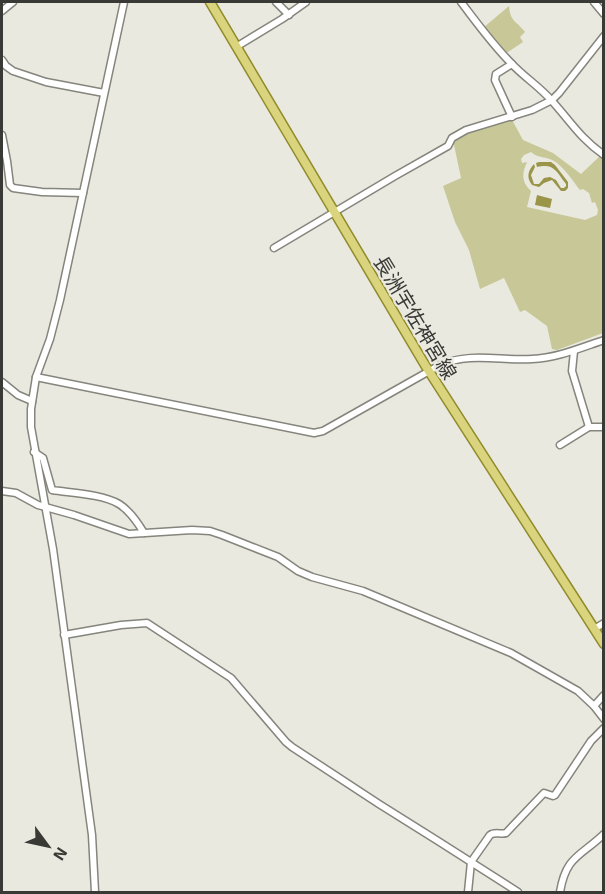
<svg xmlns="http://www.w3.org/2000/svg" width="605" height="894" viewBox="0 0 605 894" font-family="'Exo 2','Noto Sans JP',sans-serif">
<rect width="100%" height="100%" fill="#e9e9e0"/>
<g fill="#c8c797" fill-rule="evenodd">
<path d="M509,6C510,22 517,21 525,32L520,37L523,42L505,54L483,28Z"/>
<path d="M511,118L523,140L553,153L581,174L601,155L603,157V333L557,350L552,349L547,326L525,310L520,312L504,278L480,289L469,250L455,222L443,186L461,178L453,140L462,133ZM531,152C539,159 546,156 554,161C564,167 572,180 580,190L583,189L589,193L592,203L595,202L598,210L597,215L585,220L527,207L531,191C521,182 522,173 527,162L522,163L521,159L524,155Z"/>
</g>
<g fill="#9a9549">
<path d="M539,162H551L555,165L568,182V188L565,191H561L552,180L544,183L539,187L532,185C526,177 528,171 534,164L535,167L531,175L534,184H539L544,178L550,177L556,180L561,188H564L566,186V184C556,171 554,163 537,167L536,163Z"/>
<path d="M537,195L552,199L550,208L535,205Z"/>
</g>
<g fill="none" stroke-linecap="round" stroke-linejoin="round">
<defs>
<g id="minor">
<path d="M276,2L289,15"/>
<path d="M461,2C477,23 492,44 511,63C524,77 540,87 552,101C571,122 580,138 604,155"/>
<path d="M594,2L604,14"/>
<path d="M2,11L13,2"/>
<path d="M236,47L282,19L306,2"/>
<path d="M2,60L6,66L13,71L46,82L104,93"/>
<path d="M512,117L495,80L496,74L512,64"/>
<path d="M2,135L7,161L10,185L13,188L42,192L83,193"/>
<path d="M274,248L395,176L448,146L452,138L466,130L532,110L552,100L559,93L604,36"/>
<path d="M574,351L572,371L589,427"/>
<path d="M36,377L314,433L323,431L440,365C470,352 500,361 532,359C557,358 580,348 604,340"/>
<path d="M2,382L18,395L32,401"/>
<path d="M560,445L589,427H604"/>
<path d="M34,452L43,458L52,490C71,493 102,494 119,504C129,510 138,523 144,533"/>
<path d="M2,491L16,493L38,505L74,515L129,534L192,530L210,531L222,535L278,557L298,571L312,577L363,591L511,653L578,691L594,706L604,719"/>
<path d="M594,629L604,623"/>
<path d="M64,635L121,625L147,623L231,678L286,742L292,747L379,804L438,841L518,892"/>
<path d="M594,706L604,695"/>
<path d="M95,892L92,835L53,549L31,427V409L36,377L50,339L60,300L124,2"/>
<path d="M468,892L471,862L490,835C495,831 501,835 506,833L544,793L553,796L555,795L591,741L604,728"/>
<path d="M560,892C566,856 580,857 604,834"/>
</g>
<path id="major" d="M210,2L425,365L604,644"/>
</defs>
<use href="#minor" stroke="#85857d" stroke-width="9"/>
<use href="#major" stroke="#918b2b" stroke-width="11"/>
<use href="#minor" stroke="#fff" stroke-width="6"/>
<use href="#major" stroke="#d9d47d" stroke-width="8"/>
</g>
<g text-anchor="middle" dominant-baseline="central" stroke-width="4.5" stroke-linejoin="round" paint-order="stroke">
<g font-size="20" fill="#393935" stroke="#e9e9e0">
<text transform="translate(416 317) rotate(59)">長洲宇佐神宮線</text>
</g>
</g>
<rect width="605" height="894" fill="none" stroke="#393935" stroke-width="6"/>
<g transform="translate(48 846) rotate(123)" stroke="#e9e9e0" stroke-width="4.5" paint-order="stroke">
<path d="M0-4.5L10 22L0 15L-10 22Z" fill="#393935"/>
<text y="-9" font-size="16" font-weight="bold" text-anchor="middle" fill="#393935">N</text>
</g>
</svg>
